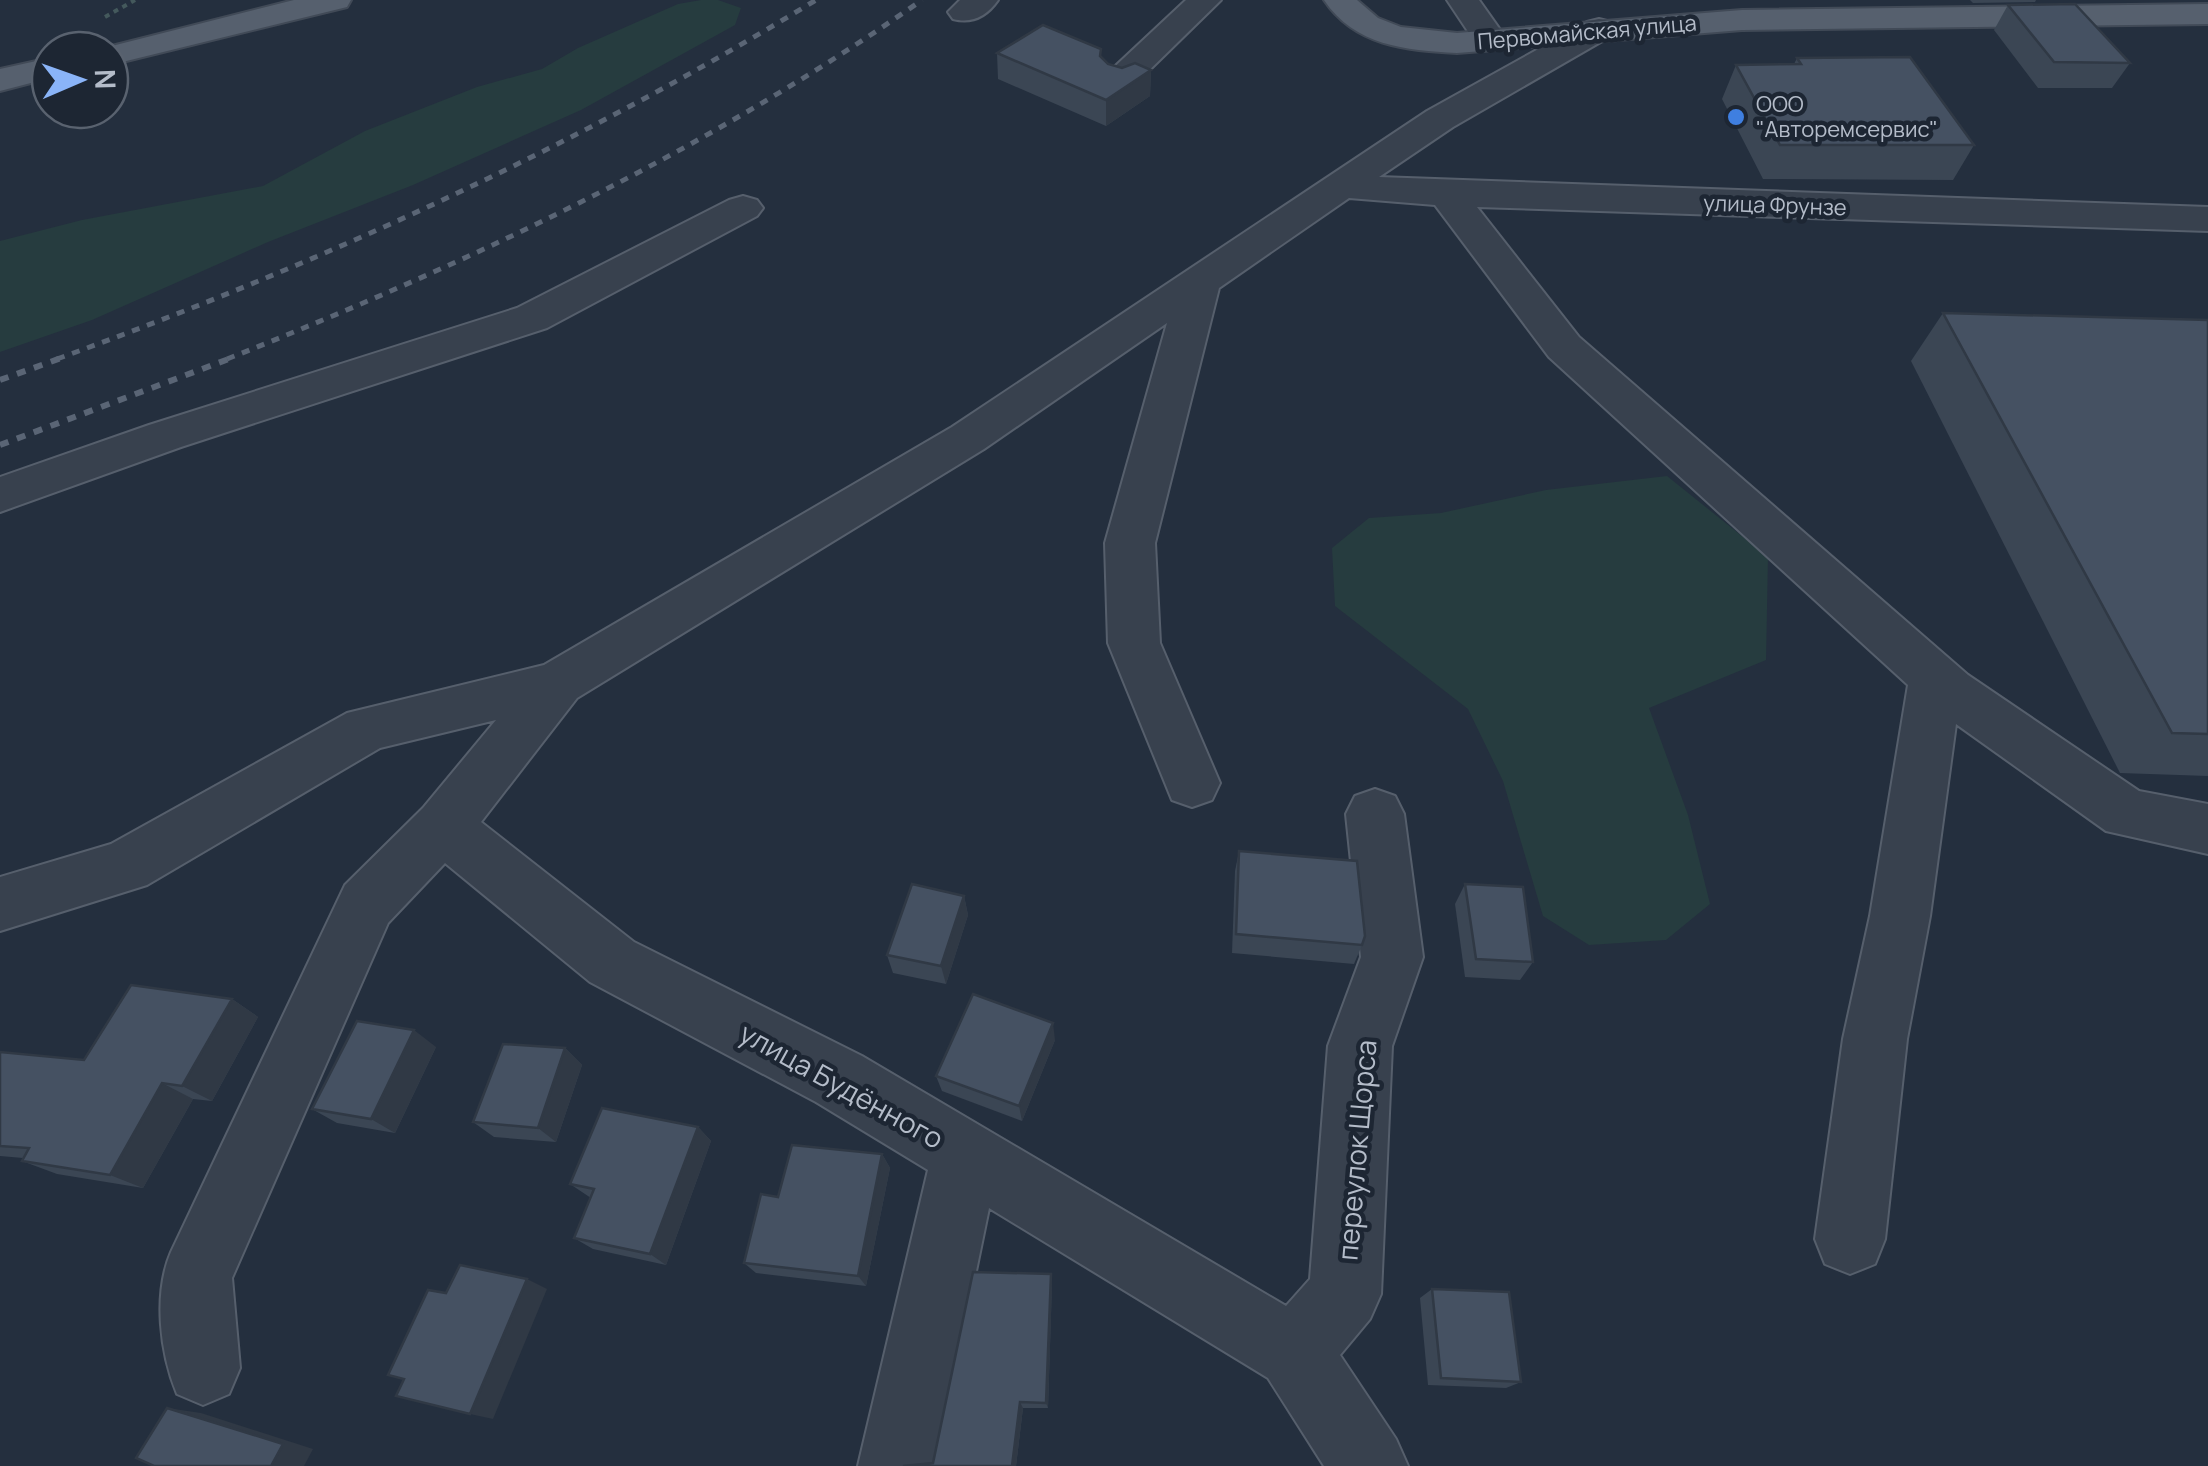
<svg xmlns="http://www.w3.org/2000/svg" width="2208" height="1466" viewBox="0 0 2208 1466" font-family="Manrope,sans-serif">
<rect width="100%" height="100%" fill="#242f3e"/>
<g fill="#263c3f">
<path d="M701,0H718L741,8L735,25L581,110L413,185L268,242L92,320L0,352V241L82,220L263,186L365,131L477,87L542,69L578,48L678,4Z"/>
<path d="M1667,476L1768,557L1766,660L1649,708L1688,815L1710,904L1666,940L1589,945L1543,916L1503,781L1468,709L1335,606L1332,548L1369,518L1441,513L1546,490Z"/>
</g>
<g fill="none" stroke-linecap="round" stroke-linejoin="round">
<defs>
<g id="minor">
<path d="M960,0H998C987,16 972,24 953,19L948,12Z"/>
<path d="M1186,0H1221L1133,86L1121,90L1109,86L1103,79L1109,72Z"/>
<path d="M1447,0H1479L1508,41L1503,48H1479Z"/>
<path d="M1599,19L1611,22L1616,29L1611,36L1453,127L1379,177L2208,207V231L1477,207L1579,337L1968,675L2139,791L2208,804V854L2106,831L1956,724L1930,916L1907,1039L1885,1239L1875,1264L1850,1274L1825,1264L1815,1239L1843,1039L1870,916L1908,685L1549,357L1435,205L1349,198L1219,288L1155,543L1160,643L1220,783L1212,800L1192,807L1172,800L1108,643L1105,543L1167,323L984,449L577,698L481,822L634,942L862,1056L1286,1306L1310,1279L1328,1046L1361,957L1346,814L1355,796L1375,789L1395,796L1404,814L1423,957L1392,1046L1381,1294L1370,1319L1340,1355L1396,1439L1408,1466H1324L1268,1378L989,1208L936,1466H858L928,1170L816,1102L590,982L445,863L388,923L232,1278L240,1368L229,1394L203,1405L177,1394C160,1353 153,1294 171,1252L345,885L423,808L496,720L380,748L147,885L0,931V877L111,844L347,713L544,665L952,427L1427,111L1587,22Z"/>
<path d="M743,196L757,200L763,208L757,216L547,328L181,447L0,512V477L149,425L517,308L729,200Z"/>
</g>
<g id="major">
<path d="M294,0H351L347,7L110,65V50H96Z"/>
<path d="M1324,0H1357L1378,18L1401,27L1457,33L1742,10L2208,4V24L1742,30L1457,53C1405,50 1355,46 1324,0Z"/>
<path d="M50,58V78L0,91V69Z"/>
</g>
</defs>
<use href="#minor" stroke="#565f6c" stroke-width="4"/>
<use href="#major" stroke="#414a57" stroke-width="4"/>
<path stroke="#44595c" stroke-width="4" stroke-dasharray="5 5" stroke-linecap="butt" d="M105,17L135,0"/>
<use href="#minor" fill="#38414e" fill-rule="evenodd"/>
<use href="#major" fill="#56606e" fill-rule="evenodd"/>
<g stroke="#5a6575" stroke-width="5" stroke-dasharray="8 8" stroke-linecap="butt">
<path d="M57,359C322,263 575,147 816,0"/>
<path d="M227,359C474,261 704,152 922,0"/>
</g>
<g stroke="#5a6575" stroke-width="6" stroke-dasharray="9 9" stroke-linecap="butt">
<path d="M0,380L64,357"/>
<path d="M0,445L234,357"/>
</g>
</g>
<g fill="#3b4654">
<path d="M1970,0H2036L2035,2L1973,3Z"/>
<path d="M2008,5L2130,63L2112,88H2038L1994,30Z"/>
<path d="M1101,49V57L1108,64L1122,68L1151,70L1150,96L1106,126L998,79L997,53Z"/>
<path d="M1797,58L1974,145L1953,180L1763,179L1722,99L1736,65L1794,64Z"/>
<path d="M1943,313L2208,320V776L2120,773L1911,361Z"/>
<path d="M1239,851L1362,945L1354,964L1232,953L1235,871Z"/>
<path d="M1465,884L1533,962L1520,980L1465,977L1455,904Z"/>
<path d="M964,896L968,915L946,984L893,973L887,955Z"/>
<path d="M232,999L258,1017L212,1101L193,1099L143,1188L57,1174L22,1161L23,1158L0,1156V1052L84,1060Z"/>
<path d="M1055,1040L1022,1121L942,1091L936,1076Z"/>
<path d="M436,1047L395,1133L337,1123L312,1109Z"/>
<path d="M565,1048L582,1065L556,1142L494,1137L473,1122Z"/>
<path d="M698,1127L711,1141L666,1265L593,1249L574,1238L591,1198L570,1184Z"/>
<path d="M882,1154L890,1168L866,1286L756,1273L744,1263L778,1197Z"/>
<path d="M1051,1274L1052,1284L1048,1408H1023L1016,1466H903L933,1463Z"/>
<path d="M1432,1289L1521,1382L1506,1388L1428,1385L1420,1298Z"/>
</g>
<g fill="#303945">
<path d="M1151,70L1150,96L1106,126V100Z"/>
<path d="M964,896L968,915L946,984L941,966Z"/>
<path d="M232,999L258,1017L212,1101L182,1086Z"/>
<path d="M1053,1023L1055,1040L1022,1121L1019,1106Z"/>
<path d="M414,1030L436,1047L395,1133L371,1119Z"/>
<path d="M565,1048L582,1065L556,1142L538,1128Z"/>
<path d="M162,1083L193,1099L143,1188L110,1175Z"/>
<path d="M698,1127L711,1141L666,1265L650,1254Z"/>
<path d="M882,1154L890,1168L866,1286L858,1276Z"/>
<path d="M1051,1274L1052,1284L1048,1408L1046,1403Z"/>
<path d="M527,1279L547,1289L493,1419L470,1414Z"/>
<path d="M1020,1402L1023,1408L1016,1466H1012Z"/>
<path d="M167,1408L201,1413L313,1449L304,1466H271Z"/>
</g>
<g fill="#455162" stroke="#303945" stroke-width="2.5">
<path d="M2075,4L2130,63L2054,62L2008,5Z"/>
<path d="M1043,25L1101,49L1100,56L1108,64L1122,68L1135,63L1151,70L1106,100L997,53Z"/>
<path d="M1910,57L1974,145H1780L1736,65L1801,64L1797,58Z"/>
<path d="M1943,313L2208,320V734L2172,733Z"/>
<path d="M1239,851L1357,861L1365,936L1362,945L1236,934Z"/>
<path d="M912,884L964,896L941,966L887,955Z"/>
<path d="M1465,884L1523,887L1533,962L1476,959Z"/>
<path d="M131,985L232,999L182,1086L162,1083L110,1175L22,1161L29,1148L0,1146V1052L84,1060Z"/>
<path d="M973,994L1053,1023L1019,1106L936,1076Z"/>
<path d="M357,1021L414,1030L371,1119L312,1109Z"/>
<path d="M503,1044L565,1048L538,1128L473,1122Z"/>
<path d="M602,1108L698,1127L650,1254L574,1238L594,1189L570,1184Z"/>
<path d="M792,1145L882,1154L858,1276L744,1263L761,1194L778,1197Z"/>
<path d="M460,1265L527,1279L470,1414L396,1396L404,1379L388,1375L428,1290L446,1293Z"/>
<path d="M973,1272L1051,1274L1046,1403L1020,1402L1012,1466H903L933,1463Z"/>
<path d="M1432,1289L1509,1292L1521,1382L1441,1378Z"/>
<path d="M167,1408L283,1444L271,1466H154L136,1458Z"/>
</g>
<circle fill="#3f7fe0" stroke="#1d2633" stroke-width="4" cx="1736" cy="117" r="10"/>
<g text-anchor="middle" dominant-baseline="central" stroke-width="9" stroke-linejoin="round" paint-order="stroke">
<g font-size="22" fill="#b4bcc9" stroke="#1d2633">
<text transform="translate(1587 32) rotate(-5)">Первомайская улица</text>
<text transform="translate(1775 205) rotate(2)">улица Фрунзе</text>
</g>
<g font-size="22" fill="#b4bcc9" stroke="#1d2633" text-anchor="start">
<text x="1756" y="104">ООО<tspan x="1756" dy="25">"Авторемсервис"</tspan></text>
</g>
<g font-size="28" fill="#b4bcc9" stroke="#1d2633">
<text transform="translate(842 1085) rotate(29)">улица Будённого</text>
<text transform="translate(1356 1150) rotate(-85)">переулок Щорса</text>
</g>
</g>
<g transform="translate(80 80) rotate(88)"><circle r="48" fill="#1d2633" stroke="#59626f" stroke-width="2.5"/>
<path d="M0-8L18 38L0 25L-18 38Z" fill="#8ab4f8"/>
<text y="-15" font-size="28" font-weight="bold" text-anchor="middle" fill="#b4bcc9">N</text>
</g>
</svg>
